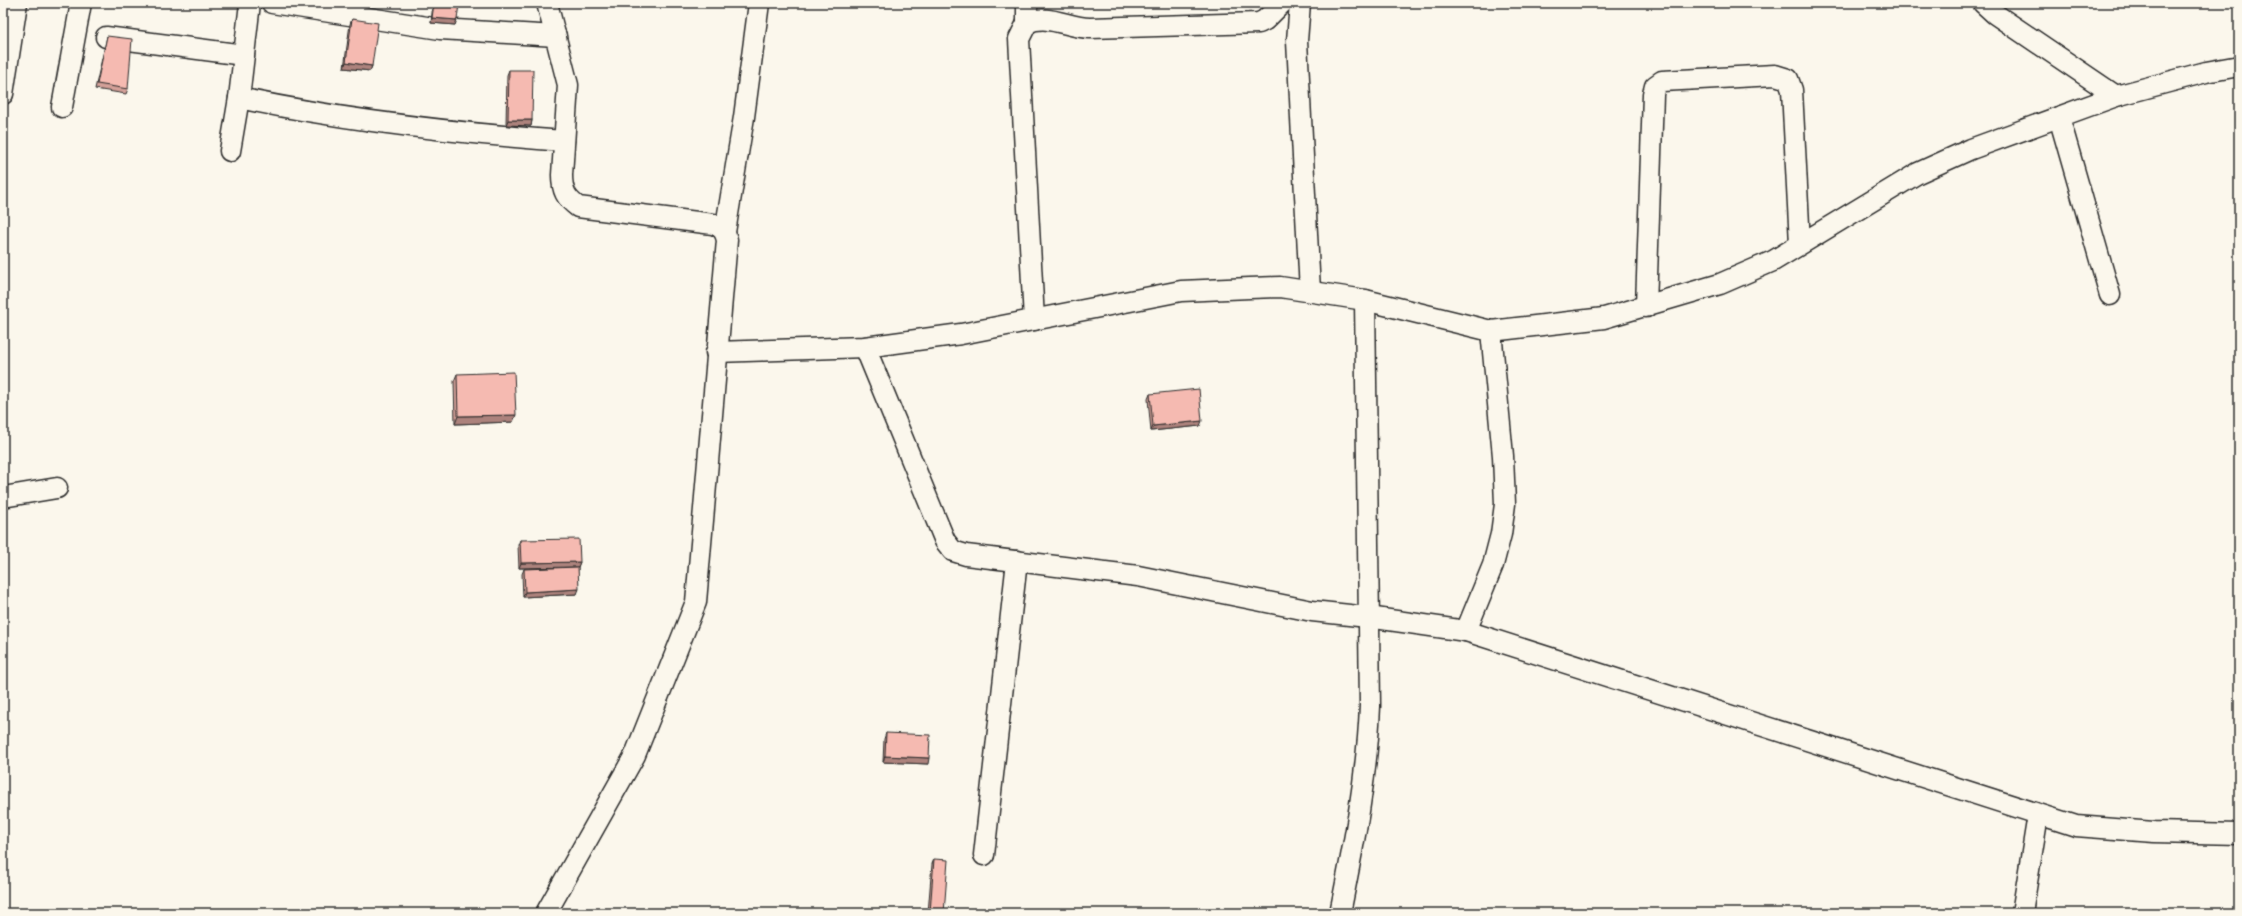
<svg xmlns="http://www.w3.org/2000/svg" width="2242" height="916" viewBox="0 0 2242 916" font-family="'Balsamiq Sans',sans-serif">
<rect width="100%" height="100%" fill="#fbf7ec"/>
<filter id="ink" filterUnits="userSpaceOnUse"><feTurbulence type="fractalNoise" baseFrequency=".025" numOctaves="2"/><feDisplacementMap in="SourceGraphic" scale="8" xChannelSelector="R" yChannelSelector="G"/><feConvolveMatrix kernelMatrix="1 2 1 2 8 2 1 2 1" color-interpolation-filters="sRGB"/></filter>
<g filter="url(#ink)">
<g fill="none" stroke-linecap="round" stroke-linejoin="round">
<defs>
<g id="minor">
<path d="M272,3L440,29L556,36"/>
<path d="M1027,3V23"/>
<path d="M1300,3L1297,41L1310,291"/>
<path d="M1983,3L1995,14L2116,96"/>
<path d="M106,37L244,55"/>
<path d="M3,94L17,3"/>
<path d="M239,98C347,121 455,133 564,141"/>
<path d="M62,107L81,3"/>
<path d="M2059,117L2110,295"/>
<path d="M230,151L239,98L250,3"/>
<path d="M725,232L744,117L759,3"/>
<path d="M1646,307L1653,94L1655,86L1662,81L1775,75L1788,79L1792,90L1800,244"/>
<path d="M1034,320L1019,39L1027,23C1048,13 1068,28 1090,28L1259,23L1265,20L1282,3"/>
<path d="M865,347L945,541L953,551L966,555L1138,576L1312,611L1368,617L1466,631L2076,826L2154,832L2239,834"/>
<path d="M716,352L865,347L961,334L1181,291L1250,288L1280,287L1365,300L1491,331L1604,318L1720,284L1773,261L1918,173L1971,149L2116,96L2206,72L2239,66"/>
<path d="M3,497L57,488"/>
<path d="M1466,631L1493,565L1501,534L1505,504L1503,456L1491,331"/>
<path d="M984,855L1017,561"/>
<path d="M546,913L635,755L696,602L727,240C725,231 722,227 713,224L578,207C566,198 562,191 562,175L568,85L547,3"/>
<path d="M1340,913C1354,844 1367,777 1370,706L1365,300"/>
<path d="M2022,913L2038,815"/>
</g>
</defs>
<use href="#minor" stroke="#2b2b2b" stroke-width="23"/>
<use href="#minor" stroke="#fbf7ec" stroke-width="20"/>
</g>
<g fill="#d3a098" stroke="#2b2b2b">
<path d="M433,3H459L455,25L431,23Z"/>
<path d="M352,19L372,66L370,71L344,68L350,24Z"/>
<path d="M107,36L128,89L126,94L95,89L106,41Z"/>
<path d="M509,70L532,120L531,126L506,125L507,75Z"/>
<path d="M457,374L513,422L455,424L454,381Z"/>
<path d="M1150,394L1200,426L1151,431L1148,399Z"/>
<path d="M520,540L580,562L578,567L577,594L523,597L522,574L524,569L554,568H519L518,545Z"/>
<path d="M886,733L928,764L883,762L884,739Z"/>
<path d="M934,859L944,913H928L932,864Z"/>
</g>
<g fill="#ac827c" stroke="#2b2b2b">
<path d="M432,18L457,20L455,25L431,23Z"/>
<path d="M346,62L372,66L370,71L344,68Z"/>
<path d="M508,120H532L531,126L506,125Z"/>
<path d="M516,415L513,422L455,424L458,416Z"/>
<path d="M1202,421L1200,426L1151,431L1153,426Z"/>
<path d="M580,562L578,567L519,568L521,563Z"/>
<path d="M579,589L577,594L523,597L525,592Z"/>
<path d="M885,756L929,758L928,764L883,762Z"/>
</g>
<g fill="#f5bab1" stroke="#2b2b2b">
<path d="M434,3H459L457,20L432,18Z"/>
<path d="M352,19L378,23L372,66L346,62Z"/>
<path d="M107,36L132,39L128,89L97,84Z"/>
<path d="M509,70H533L532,120H508Z"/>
<path d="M514,372L516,415L458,416L457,374Z"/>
<path d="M1199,389L1202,421L1153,426L1150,394Z"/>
<path d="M579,539L580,562L521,563L520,540Z"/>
<path d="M578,567L579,589L525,592L524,569Z"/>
<path d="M886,733L930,735L929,758L885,756Z"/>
<path d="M934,859L948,860L944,913H930Z"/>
</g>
</g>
<rect width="2242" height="916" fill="none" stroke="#fbf7ec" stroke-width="16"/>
<rect x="8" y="8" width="2226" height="900" fill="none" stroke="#2b2b2b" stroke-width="1.5" filter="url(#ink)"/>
</svg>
